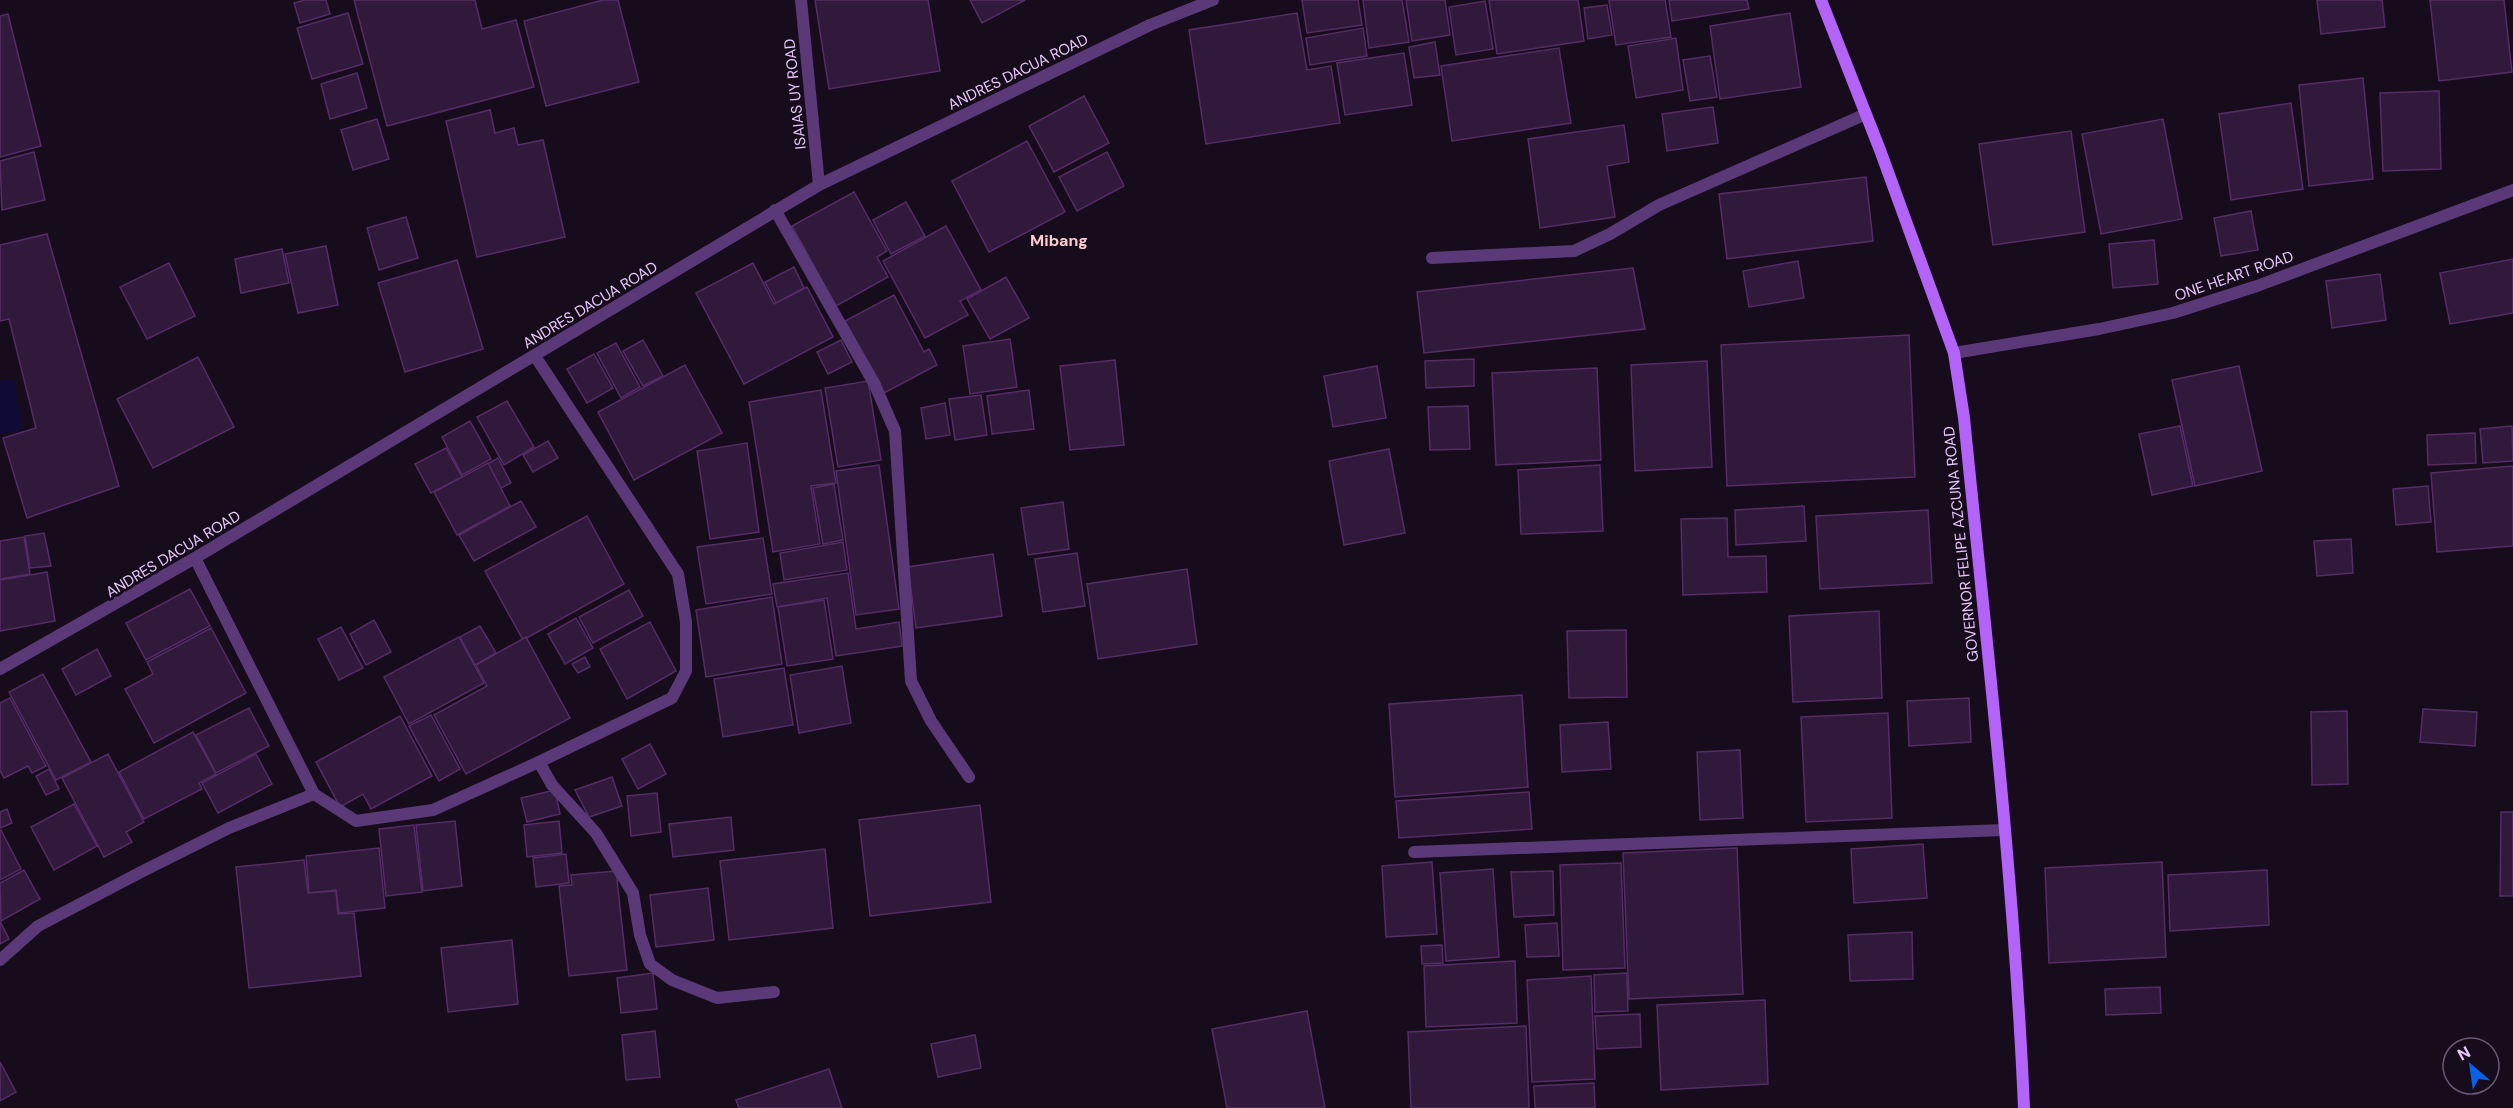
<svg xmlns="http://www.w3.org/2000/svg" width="2513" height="1108" viewBox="0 0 2513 1108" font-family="'DM Sans',sans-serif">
<rect width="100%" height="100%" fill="#160c1b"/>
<path fill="#100a36" d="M14,379L23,430L0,434V381Z"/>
<g fill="#31193b" stroke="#552c66" stroke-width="1.5">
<path d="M305,0H326L330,14L300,23L294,3Z"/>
<path d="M354,0H475L482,29L516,20L534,87L387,126Z"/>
<path d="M603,0H618L639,82L546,106L524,21Z"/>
<path d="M815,0H928L940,71L829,89Z"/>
<path d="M970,0H1025L982,23Z"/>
<path d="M1302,0H1358L1362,25L1307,33Z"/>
<path d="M1363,0H1402L1409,42L1369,48Z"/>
<path d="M1406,0H1445L1450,35L1412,41Z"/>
<path d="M1489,0H1578L1584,41L1497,54Z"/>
<path d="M1609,0H1665L1671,37L1616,45Z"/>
<path d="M1669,0H1747L1749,9L1672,21Z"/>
<path d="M2317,0H2382L2385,27L2321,34Z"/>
<path d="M2430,0H2504L2512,72L2439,81Z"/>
<path d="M1485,1L1493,49L1456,55L1449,7Z"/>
<path d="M1607,5L1612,35L1588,39L1584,8Z"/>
<path d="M348,13L363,64L312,79L297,28Z"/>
<path d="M1297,13L1307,70L1331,66L1340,123L1206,144L1189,30Z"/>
<path d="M1790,13L1801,87L1720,99L1710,26Z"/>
<path d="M8,14L41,146L0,157V16Z"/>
<path d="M1363,28L1367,56L1310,65L1306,38Z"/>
<path d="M1676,38L1683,90L1636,98L1628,46Z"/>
<path d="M1435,42L1440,75L1414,78L1409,47Z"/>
<path d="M1559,48L1571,123L1452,141L1441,66Z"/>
<path d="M1404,53L1412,105L1345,115L1337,63Z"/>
<path d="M1710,56L1717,97L1690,101L1683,60Z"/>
<path d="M357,73L367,108L330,119L321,84Z"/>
<path d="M2363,78L2373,179L2309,186L2299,85Z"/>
<path d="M2439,91L2441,169L2383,171L2380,93Z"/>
<path d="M1084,96L1109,143L1054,172L1029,126Z"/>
<path d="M2291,103L2303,189L2231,200L2219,114Z"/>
<path d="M1713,107L1718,143L1667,151L1662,114Z"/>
<path d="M490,110L495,133L514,128L518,145L543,140L565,237L477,257L446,121Z"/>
<path d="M377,119L389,159L353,170L341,130Z"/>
<path d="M2163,119L2182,219L2101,234L2082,134Z"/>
<path d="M1624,125L1629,162L1607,166L1615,217L1540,228L1528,139Z"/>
<path d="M2071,131L2085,232L1993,245L1979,144Z"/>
<path d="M1027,141L1065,212L989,252L952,181Z"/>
<path d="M34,152L45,200L2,210L0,161Z"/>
<path d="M1107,152L1124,186L1077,211L1059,177Z"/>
<path d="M1866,177L1873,241L1727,259L1719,194Z"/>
<path d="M854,192L887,251L877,257L888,277L836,306L792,226Z"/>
<path d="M906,202L925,236L891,254L873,220Z"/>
<path d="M2251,211L2258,250L2221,256L2214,218Z"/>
<path d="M406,217L418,258L379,270L367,228Z"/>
<path d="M946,226L981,290L960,301L968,315L925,338L883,261Z"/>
<path d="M47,234L119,486L27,518L3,438L36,428L9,319L0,321V245Z"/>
<path d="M2154,240L2158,284L2113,288L2109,244Z"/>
<path d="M326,246L338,305L298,313L285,254Z"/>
<path d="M282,249L289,283L241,293L235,259Z"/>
<path d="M2513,259V313L2450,324L2440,273Z"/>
<path d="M457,260L483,349L405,372L378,283Z"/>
<path d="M1798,261L1804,298L1749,307L1743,271Z"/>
<path d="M169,263L195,316L147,339L120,287Z"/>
<path d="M753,263L774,304L807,287L833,337L744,384L696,293Z"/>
<path d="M794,267L804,288L776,303L765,282Z"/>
<path d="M1633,268L1645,329L1424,353L1417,292Z"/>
<path d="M2380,274L2386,320L2332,328L2326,281Z"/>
<path d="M1006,277L1029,318L990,339L967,299Z"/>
<path d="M894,295L924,352L929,349L937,365L884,393L845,321Z"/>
<path d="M1909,335L1915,477L1727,486L1721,345Z"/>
<path d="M1010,339L1017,387L970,394L963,346Z"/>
<path d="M643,340L663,376L643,386L623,351Z"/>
<path d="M841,340L852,362L828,374L817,352Z"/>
<path d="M616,343L640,387L621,398L597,353Z"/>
<path d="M594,354L613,388L587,403L567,369Z"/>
<path d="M198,357L234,427L153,468L117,399Z"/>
<path d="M1474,359V386L1426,388L1425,361Z"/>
<path d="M1115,360L1124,445L1070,450L1060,366Z"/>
<path d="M1707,361L1712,467L1635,471L1631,365Z"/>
<path d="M685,365L722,433L634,480L598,412Z"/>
<path d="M1377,366L1386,418L1333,427L1324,376Z"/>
<path d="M2239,366L2262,471L2195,486L2172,380Z"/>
<path d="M1597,368L1601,460L1496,465L1492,373Z"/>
<path d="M868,381L881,460L838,467L825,388Z"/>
<path d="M821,390L836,483L811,486L820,544L773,552L749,402Z"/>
<path d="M1029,390L1034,429L992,434L987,396Z"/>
<path d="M981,395L987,435L955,440L949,399Z"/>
<path d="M507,401L534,447L504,465L477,417Z"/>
<path d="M945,403L950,435L926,439L921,408Z"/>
<path d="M1468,406L1470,449L1430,450L1428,407Z"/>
<path d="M470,421L491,459L462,475L442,437Z"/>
<path d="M2180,426L2193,486L2152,495L2139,434Z"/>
<path d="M2512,426L2513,461L2483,463L2480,429Z"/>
<path d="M2475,433L2476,463L2428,465L2427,435Z"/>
<path d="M548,441L558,458L533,472L523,455Z"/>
<path d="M747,443L759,532L710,539L697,451Z"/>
<path d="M446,448L462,477L431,493L415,464Z"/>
<path d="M1389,449L1405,533L1344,545L1329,461Z"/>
<path d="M498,458L511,483L482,497L469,474Z"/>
<path d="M488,463L510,506L457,535L434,492Z"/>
<path d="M879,465L899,609L856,615L836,471Z"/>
<path d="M1600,465L1603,531L1521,534L1518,470Z"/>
<path d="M2513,466V546L2437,552L2431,473Z"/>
<path d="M834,484L843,540L823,544L813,488Z"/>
<path d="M2428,486L2431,522L2396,525L2393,489Z"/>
<path d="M521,501L536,527L474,561L459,535Z"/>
<path d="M1063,502L1069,549L1028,555L1021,508Z"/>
<path d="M1804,506L1806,541L1736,545L1735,510Z"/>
<path d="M1928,510L1932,583L1820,589L1816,516Z"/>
<path d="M587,516L624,584L523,640L485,571Z"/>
<path d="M1727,518L1728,557L1766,556L1767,592L1683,595L1681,519Z"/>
<path d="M44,533L51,566L30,568L25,536Z"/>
<path d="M24,537L30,574L0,579V541Z"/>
<path d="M763,538L772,594L706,604L697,547Z"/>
<path d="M2351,539L2353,573L2317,576L2314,541Z"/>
<path d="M843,542L847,570L784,580L780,553Z"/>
<path d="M1077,553L1085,606L1043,612L1035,559Z"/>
<path d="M993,554L1002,616L916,628L908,567Z"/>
<path d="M1187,569L1197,644L1098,659L1087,584Z"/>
<path d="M47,572L55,621L0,631V580Z"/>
<path d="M848,573L856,629L899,622L902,646L836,656L827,598L777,607L773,584Z"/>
<path d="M190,589L210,626L146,660L126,623Z"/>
<path d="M629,590L643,616L593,643L579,617Z"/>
<path d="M772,597L782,664L706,677L696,610Z"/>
<path d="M824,600L833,659L787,666L778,607Z"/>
<path d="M1879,611L1882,698L1793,702L1789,616Z"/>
<path d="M576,618L593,648L565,664L548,634Z"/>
<path d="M374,620L391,652L366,665L350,634Z"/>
<path d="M650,622L676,671L627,699L600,649Z"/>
<path d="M480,626L496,653L475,665L460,637Z"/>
<path d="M341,627L363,668L339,680L318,639Z"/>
<path d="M211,628L246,693L154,743L125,689L153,674L147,662Z"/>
<path d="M1626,630L1627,697L1569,698L1567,631Z"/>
<path d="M459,637L484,683L409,724L384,677Z"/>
<path d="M526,637L570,718L466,774L434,715L487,686L476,665Z"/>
<path d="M97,649L111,676L76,695L62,669Z"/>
<path d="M585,657L590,667L578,673L572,664Z"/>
<path d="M842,666L851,723L799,733L790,675Z"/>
<path d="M784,668L793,725L723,737L714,679Z"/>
<path d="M43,674L91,762L56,780L9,692Z"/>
<path d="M1522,695L1528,787L1395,797L1389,704Z"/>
<path d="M10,698L46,766L32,773L28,766L4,778L0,770V703Z"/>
<path d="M1969,698L1971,742L1909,746L1907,701Z"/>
<path d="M249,708L269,746L216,773L196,735Z"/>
<path d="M2423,709L2477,712L2475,746L2420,742Z"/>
<path d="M2347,711L2348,784L2312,785L2311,712Z"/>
<path d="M1888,713L1892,818L1806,822L1801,717Z"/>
<path d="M431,715L460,769L439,781L409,726Z"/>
<path d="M400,716L432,776L371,809L363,794L340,807L316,762Z"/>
<path d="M1608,722L1611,769L1562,772L1560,725Z"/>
<path d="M193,732L216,774L199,783L202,789L144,819L119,772Z"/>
<path d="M650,744L666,774L638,789L622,759Z"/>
<path d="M1740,750L1743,818L1700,820L1697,752Z"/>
<path d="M108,754L144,822L126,832L132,842L104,857L62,778Z"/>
<path d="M256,754L272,784L218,813L202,783Z"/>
<path d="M49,769L59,789L46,795L36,776Z"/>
<path d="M612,777L622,806L589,817L575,790Z"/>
<path d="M555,790L560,814L527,822L521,798Z"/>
<path d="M1529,792L1532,829L1399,838L1396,801Z"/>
<path d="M657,793L661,832L631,836L627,796Z"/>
<path d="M74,804L97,846L54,870L31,827Z"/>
<path d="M980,805L991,902L870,916L859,820Z"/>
<path d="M7,809L12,823L0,828V812Z"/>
<path d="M2501,812H2513V896H2500Z"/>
<path d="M731,817L734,850L673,857L669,824Z"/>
<path d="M455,821L462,886L423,891L416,825Z"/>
<path d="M559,821L562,853L527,857L524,825Z"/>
<path d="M414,825L422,892L386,896L379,829Z"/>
<path d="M1,830L21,869L0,880V831Z"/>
<path d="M1923,844L1927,898L1854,903L1851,849Z"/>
<path d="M379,848L385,908L339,913L336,890L309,893L306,856Z"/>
<path d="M1737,848L1743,994L1629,999L1623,853Z"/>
<path d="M825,849L833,928L729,940L720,861Z"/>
<path d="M566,854L569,883L536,887L533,858Z"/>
<path d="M304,860L308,893L336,891L338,914L354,913L361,976L249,988L236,867Z"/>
<path d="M1432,862L1437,934L1386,937L1382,866Z"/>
<path d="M2162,862L2166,957L2049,963L2045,868Z"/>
<path d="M1621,863L1625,968L1563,970L1560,865Z"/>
<path d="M1493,869L1499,957L1446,961L1440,873Z"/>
<path d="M24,870L40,899L1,921L0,883Z"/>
<path d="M2267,870L2269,925L2170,931L2168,875Z"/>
<path d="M616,871L627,970L569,976L559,886L572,885L571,875Z"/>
<path d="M1553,871L1554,915L1514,917L1511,872Z"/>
<path d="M708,888L714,940L656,947L650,895Z"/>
<path d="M0,921L9,939L0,944Z"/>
<path d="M1557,923L1559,956L1527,957L1525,925Z"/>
<path d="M1912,932L1913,979L1850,981L1848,935Z"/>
<path d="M512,940L518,1004L448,1012L441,948Z"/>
<path d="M1442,945L1443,963L1422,964L1421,946Z"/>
<path d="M1515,961L1517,1023L1426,1027L1424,966Z"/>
<path d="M653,973L657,1009L621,1013L617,978Z"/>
<path d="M1627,973L1628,1011L1595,1012L1594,975Z"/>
<path d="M1591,976L1595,1079L1532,1082L1527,980Z"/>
<path d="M2160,987L2161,1013L2106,1015L2105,989Z"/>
<path d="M1765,1000L1768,1084L1661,1090L1657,1005Z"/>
<path d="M1307,1011L1325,1108H1227L1212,1029Z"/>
<path d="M1640,1014L1641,1047L1597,1049L1595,1016Z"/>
<path d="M1526,1026L1529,1108H1411L1408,1032Z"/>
<path d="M655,1031L660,1077L626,1080L622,1035Z"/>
<path d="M975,1035L981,1068L938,1077L931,1044Z"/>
<path d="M0,1062L16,1092L0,1101Z"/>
<path d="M829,1069L842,1108H739L736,1100Z"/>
<path d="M1594,1083L1595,1108H1535L1534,1086Z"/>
</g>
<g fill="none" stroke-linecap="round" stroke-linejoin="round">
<path stroke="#5b3978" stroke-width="12" d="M539,762L552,785L596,833L633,893L640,935L650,964L672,980L717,998L774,992"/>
<g stroke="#5b3978" stroke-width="12">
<path d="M801,0L819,185"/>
<path d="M775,210L874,383L895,431L911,681L931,721L969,777"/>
<path d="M1432,258L1574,251L1610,234L1659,205L1866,114"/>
<path d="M1954,353L2099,329L2173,313L2257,286L2513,190"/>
<path d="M195,558L314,794L356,821L433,810L539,762L672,698L686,671V622L678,574L535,356"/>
<path d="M0,669L195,558L819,185L1150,25L1213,0"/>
<path d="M1414,852L2004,830"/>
<path d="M0,960L38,926L143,871L229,828L314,794"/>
</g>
<path stroke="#b363f8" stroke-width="12" d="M1821,0L1880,150L1954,353L1964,418C1987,648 2014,877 2024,1108"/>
</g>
<g text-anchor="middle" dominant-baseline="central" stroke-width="6" stroke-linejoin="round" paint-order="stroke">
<g font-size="15" fill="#e9c8fd" stroke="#160c1b">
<text transform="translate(1018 72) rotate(-26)">ANDRES DACUA ROAD</text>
<text transform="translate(795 94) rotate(-96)">ISAIAS UY ROAD</text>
<text transform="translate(2234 276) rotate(-19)">ONE HEART ROAD</text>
<text transform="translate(590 305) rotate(-31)">ANDRES DACUA ROAD</text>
<text transform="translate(1961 544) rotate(-96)">GOVERNOR FELIPE AZCUNA ROAD</text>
<text transform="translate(173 554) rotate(-31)">ANDRES DACUA ROAD</text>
</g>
<g font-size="16" font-weight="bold" fill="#fdcad0" stroke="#160c1b">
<text x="1059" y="240">Mibang</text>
</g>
</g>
<g transform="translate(2471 1066) rotate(331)"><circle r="28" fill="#160c1b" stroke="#6a5775" stroke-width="1.5"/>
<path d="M0-4.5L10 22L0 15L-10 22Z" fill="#0a60e7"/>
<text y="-9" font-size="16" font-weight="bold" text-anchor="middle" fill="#e9c8fd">N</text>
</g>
</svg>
